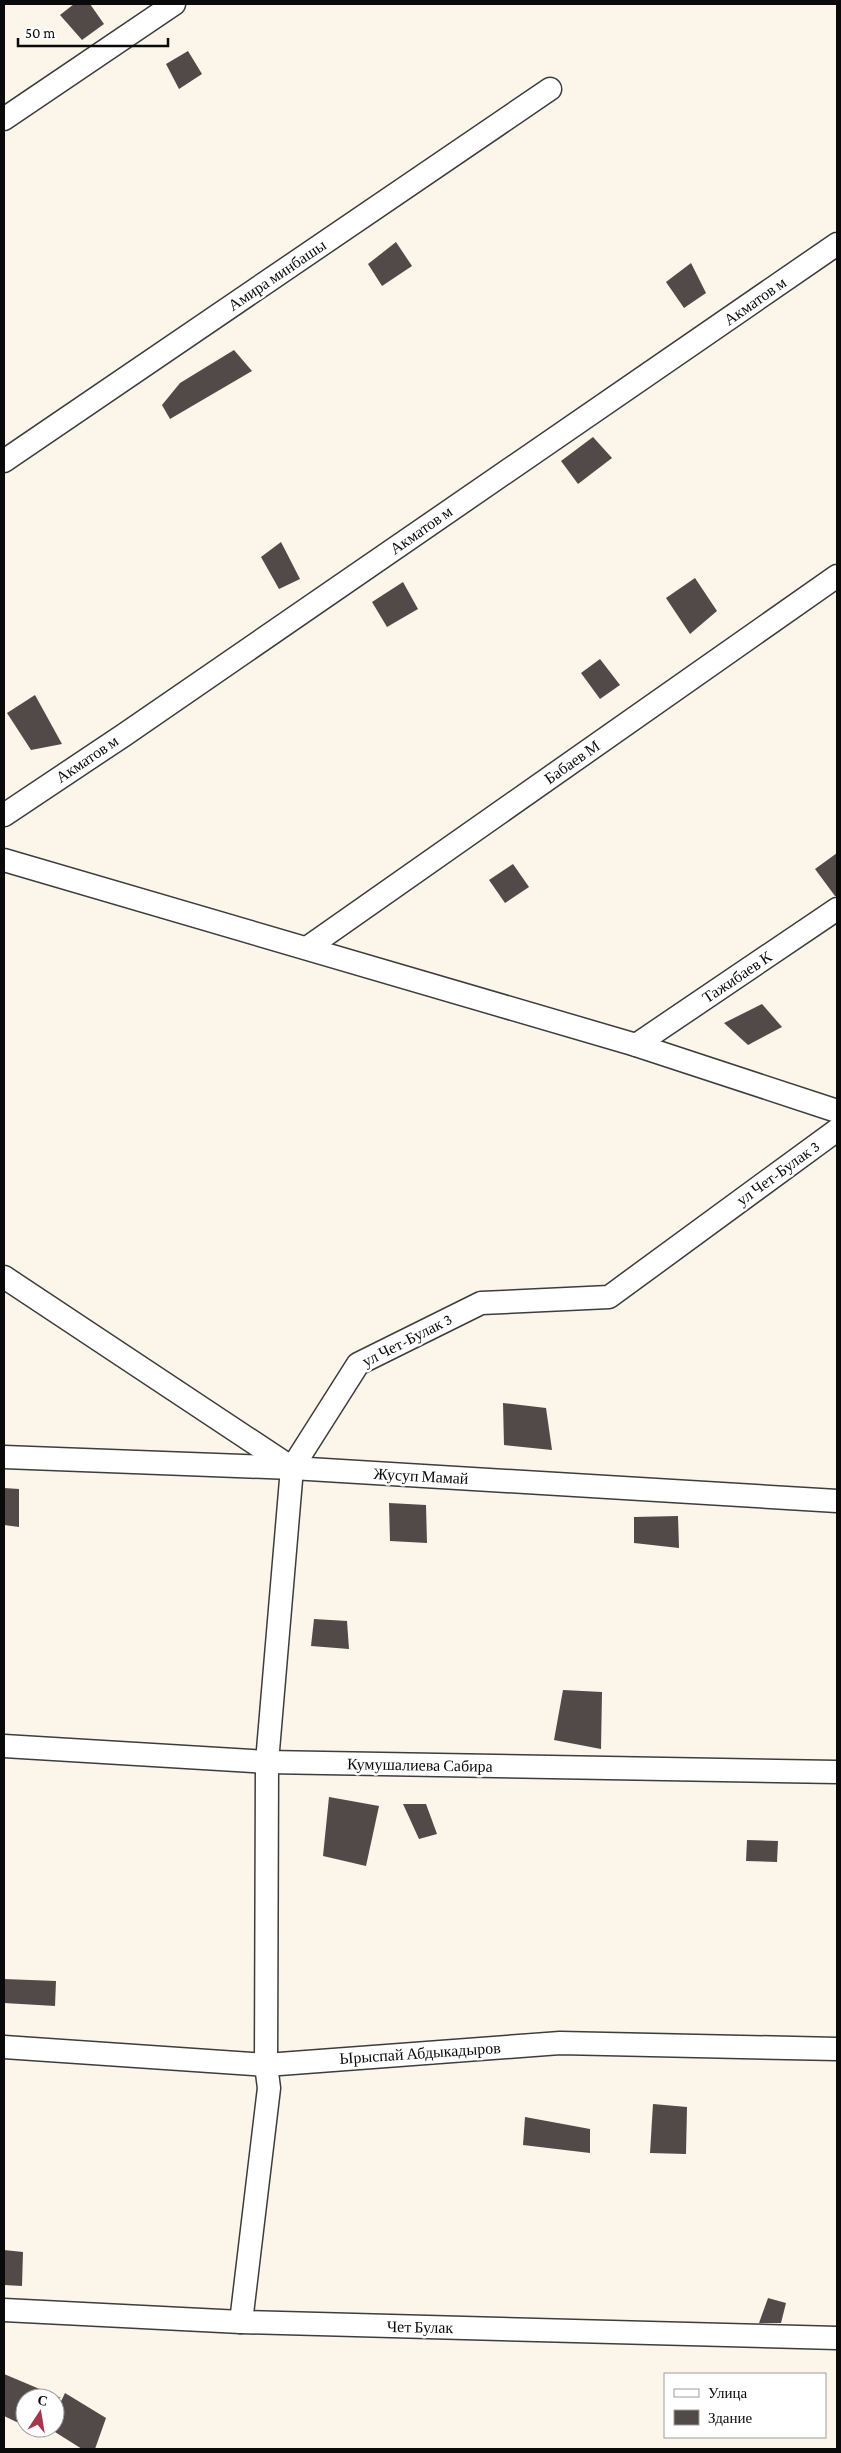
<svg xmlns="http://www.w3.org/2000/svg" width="841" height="2453" viewBox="0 0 841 2453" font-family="'Crimson Pro',serif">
<rect width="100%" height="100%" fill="#fcf5ea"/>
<g fill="#514a48">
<path d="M74,4H90L104,24L82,40L60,15Z"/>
<path d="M188,51L202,74L179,89L166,64Z"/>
<path d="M396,242L412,266L382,286L368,264Z"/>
<path d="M691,263L706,293L684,308L666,282Z"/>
<path d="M234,350L252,371L170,419L162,405L180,383Z"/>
<path d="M593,437L612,458L578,484L561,461Z"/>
<path d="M281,542L300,579L279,589L261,557Z"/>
<path d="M695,578L717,611L690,634L666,598Z"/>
<path d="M403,582L418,609L387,627L372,602Z"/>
<path d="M600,659L620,685L600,699L581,673Z"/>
<path d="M35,695L62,744L31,750L7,713Z"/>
<path d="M837,853V896H835L815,869Z"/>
<path d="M513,864L529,887L505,903L489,880Z"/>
<path d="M762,1004L782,1027L748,1045L724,1023Z"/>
<path d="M503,1403L546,1408L552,1450L504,1445Z"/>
<path d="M4,1488L19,1489V1527L4,1525Z"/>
<path d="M389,1503L426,1505L427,1543L390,1541Z"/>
<path d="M678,1516L679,1548L634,1543V1517Z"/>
<path d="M314,1619L347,1621L349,1649L311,1646Z"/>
<path d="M563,1690L602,1692L601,1749L554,1740Z"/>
<path d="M329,1797L379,1806L366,1866L323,1856Z"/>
<path d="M403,1804H426L437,1834L419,1839Z"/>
<path d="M747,1840L778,1841L777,1862L746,1861Z"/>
<path d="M4,1979L56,1981L55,2006L4,2003Z"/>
<path d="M653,2104L687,2107L686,2154L650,2153Z"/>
<path d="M525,2117L590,2129V2153L523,2145Z"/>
<path d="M4,2250L23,2252L22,2286L4,2285Z"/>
<path d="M768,2298L786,2303L781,2323H759Z"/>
<path d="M4,2374L61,2398H25V2426L4,2416Z"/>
<path d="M65,2393L106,2418L95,2449H82L55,2432V2414Z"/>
</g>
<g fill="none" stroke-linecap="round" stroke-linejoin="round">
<defs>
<g id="minor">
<path d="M4,119L174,4"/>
<path d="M4,461L550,89"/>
<path d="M4,815L124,735L837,244"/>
<path d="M4,860L636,1045L837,1111"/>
<path d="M307,948L837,576"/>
<path d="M636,1045L837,909"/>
<path d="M4,1277L292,1468L358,1364L481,1303L609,1297L837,1130"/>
<path d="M4,1457L292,1468L837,1501"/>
<path d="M4,1746L267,1762L837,1772"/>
<path d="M4,2047L266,2065L560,2043L837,2049"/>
<path d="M4,2310L241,2322L837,2338"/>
<path d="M241,2322L269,2088L266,2065L267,1762L292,1468"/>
</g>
</defs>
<use href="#minor" stroke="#3d3d3d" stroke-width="25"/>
<use href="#minor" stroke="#fff" stroke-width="22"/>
</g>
<g text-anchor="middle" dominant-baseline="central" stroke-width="5" stroke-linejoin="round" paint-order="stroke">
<g font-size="16" fill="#0a0a0a" stroke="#fff">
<text transform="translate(277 275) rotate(-34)">Амира минбашы</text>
<text transform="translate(755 301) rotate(-35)">Акматов м</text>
<text transform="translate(421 530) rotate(-35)">Акматов м</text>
<text transform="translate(87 759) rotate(-34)">Акматов м</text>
<text transform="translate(572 762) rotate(-35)">Бабаев М</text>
<text transform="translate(737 977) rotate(-34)">Тажибаев К</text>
<text transform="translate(778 1173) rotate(-36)">ул Чет-Булак 3</text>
<text transform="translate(407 1340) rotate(-27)">ул Чет-Булак 3</text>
<text transform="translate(421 1476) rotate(3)">Жусуп Мамай</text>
<text transform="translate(420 1765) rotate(1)">Кумушалиева Сабира</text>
<text transform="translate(420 2053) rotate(-4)">Ырыспай Абдыкадыров</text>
<text transform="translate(420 2327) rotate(1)">Чет Булак</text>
</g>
</g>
<rect width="841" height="2453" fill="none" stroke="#0a0a0a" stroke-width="10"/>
<rect x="664" y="2373" width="162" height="65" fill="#ffffff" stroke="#9d9d9d"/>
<rect x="674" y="2389" width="25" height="8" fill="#ffffff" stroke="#9d9d9d"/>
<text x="708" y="2398" font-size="15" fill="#0a0a0a">Улица</text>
<rect x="674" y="2410" width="25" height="15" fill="#514a48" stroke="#9d9d9d"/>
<text x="708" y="2423" font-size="15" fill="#0a0a0a">Здание</text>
<g transform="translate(40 2413) rotate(12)"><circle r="24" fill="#ffffff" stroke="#9d9d9d"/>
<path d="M0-4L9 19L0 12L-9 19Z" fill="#a63650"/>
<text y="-8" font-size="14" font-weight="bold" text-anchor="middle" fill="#0a0a0a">С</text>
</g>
<path d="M18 38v8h150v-8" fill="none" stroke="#0a0a0a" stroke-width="2.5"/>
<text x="25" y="38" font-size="15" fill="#0a0a0a" stroke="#ffffff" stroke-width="4" paint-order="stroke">50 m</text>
</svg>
